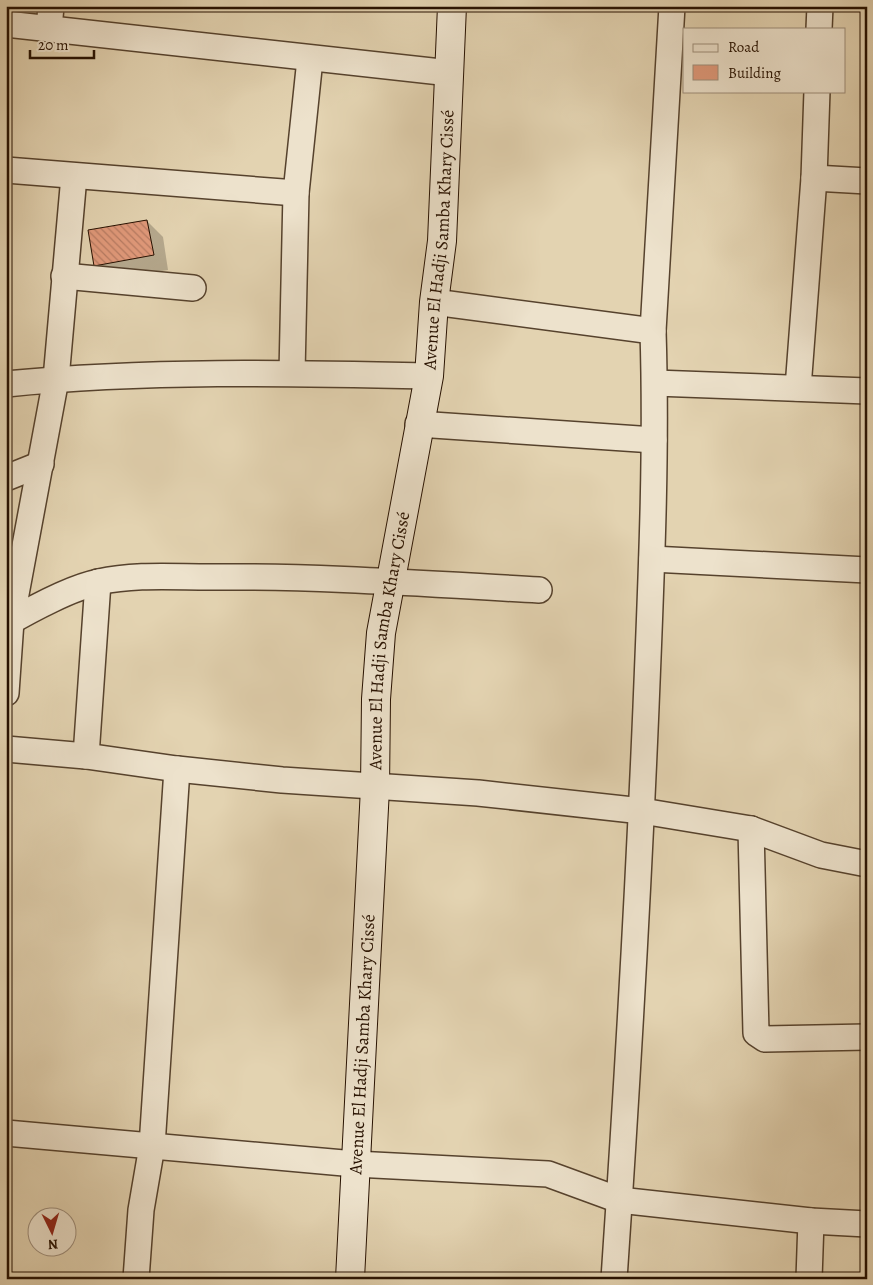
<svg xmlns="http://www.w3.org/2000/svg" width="873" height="1285" viewBox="0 0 873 1285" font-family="Alegreya,serif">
<defs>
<pattern id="building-back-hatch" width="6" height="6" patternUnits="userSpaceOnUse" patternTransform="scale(1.25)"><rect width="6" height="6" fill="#e0997a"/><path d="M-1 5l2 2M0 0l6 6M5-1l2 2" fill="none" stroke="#b67b62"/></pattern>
</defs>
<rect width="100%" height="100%" fill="#e3d3b1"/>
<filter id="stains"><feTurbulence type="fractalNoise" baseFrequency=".004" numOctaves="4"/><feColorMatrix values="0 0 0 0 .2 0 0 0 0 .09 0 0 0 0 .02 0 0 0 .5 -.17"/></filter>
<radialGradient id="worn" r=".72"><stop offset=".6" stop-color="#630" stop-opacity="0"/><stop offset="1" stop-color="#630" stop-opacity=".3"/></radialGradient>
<path fill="#0003" d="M147,221L163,237L168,270L111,280L95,265Z"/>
<path fill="url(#building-back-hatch)" stroke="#271101" d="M147,220L154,255L94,266L88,230Z"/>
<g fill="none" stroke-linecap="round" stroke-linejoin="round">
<defs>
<g id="street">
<path d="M6,24L450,73"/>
<path d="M49,29L51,6"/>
<path d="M819,29L820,6"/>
<path d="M6,170L296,193"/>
<path d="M814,178L867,181"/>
<path d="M64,276L193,288"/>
<path d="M434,302L653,331"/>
<path d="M292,373L296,193L310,59"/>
<path d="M655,383L867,391"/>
<path d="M6,384C147,370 288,373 429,376"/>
<path d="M798,388L814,178L817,91"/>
<path d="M418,424L654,440"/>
<path d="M6,478L41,464"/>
<path d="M652,559L867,570"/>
<path d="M6,624C30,610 73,587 99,582C134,574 173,577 209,577C319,576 429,584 539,590"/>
<path d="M6,693L11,621L56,379L74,176"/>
<path d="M6,749L86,756L177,769L282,780L478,793L642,811L751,829L821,855L867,864"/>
<path d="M86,756L98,582"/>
<path d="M751,829L756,1033L765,1039L867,1037"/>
<path d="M6,1133L355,1164L548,1174L619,1200L811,1221L867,1224"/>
<path d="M136,1279L141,1210L152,1146L177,769"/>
<path d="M614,1279C627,1088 638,898 646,707C651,582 657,456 653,331L672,6"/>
<path d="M809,1279L811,1221"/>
</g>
<g id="secondary">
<path id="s1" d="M350,1279L375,788L376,699L381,633L429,376L434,302L442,241L452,6"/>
</g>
</defs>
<use href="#street" stroke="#56422d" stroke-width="28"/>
<use href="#secondary" stroke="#271101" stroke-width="30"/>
<use href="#street" stroke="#ede2cc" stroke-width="25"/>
<use href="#secondary" stroke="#ede2cc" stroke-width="28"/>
</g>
<g text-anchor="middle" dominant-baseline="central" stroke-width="4" stroke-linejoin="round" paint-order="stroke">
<g font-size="18" fill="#271101" stroke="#ede2cc">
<text stroke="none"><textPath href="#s1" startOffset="1045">Avenue El Hadji Samba Khary Cissé</textPath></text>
<text stroke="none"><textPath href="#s1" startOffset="640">Avenue El Hadji Samba Khary Cissé</textPath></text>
<text stroke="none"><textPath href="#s1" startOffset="235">Avenue El Hadji Samba Khary Cissé</textPath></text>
</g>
</g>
<rect width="873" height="1285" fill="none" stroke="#e3d3b1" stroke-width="25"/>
<rect x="8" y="8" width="858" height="1270" fill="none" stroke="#271101" stroke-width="2.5"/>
<rect x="12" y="12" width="848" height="1260" fill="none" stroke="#271101"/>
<rect x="683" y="28" width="162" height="65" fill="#ede2cc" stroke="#9e8e7b"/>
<rect x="693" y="44" width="25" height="8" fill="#ede2cc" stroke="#9e8e7b"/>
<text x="728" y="52" font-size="15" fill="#271101">Road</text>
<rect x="693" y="65" width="25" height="15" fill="#e0997a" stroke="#9e8e7b"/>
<text x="728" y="78" font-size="15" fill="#271101">Building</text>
<g transform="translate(52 1232) rotate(175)"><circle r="24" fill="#ede2cc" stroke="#9e8e7b"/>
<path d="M0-4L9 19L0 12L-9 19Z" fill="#8f2418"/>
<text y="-8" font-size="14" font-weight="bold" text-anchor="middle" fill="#271101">N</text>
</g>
<path d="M30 50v8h64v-8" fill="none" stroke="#271101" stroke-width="2.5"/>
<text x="38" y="50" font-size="15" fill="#271101" stroke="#ede2cc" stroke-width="4" paint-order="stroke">20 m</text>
<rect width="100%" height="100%" filter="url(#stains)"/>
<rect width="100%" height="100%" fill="url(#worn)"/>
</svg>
